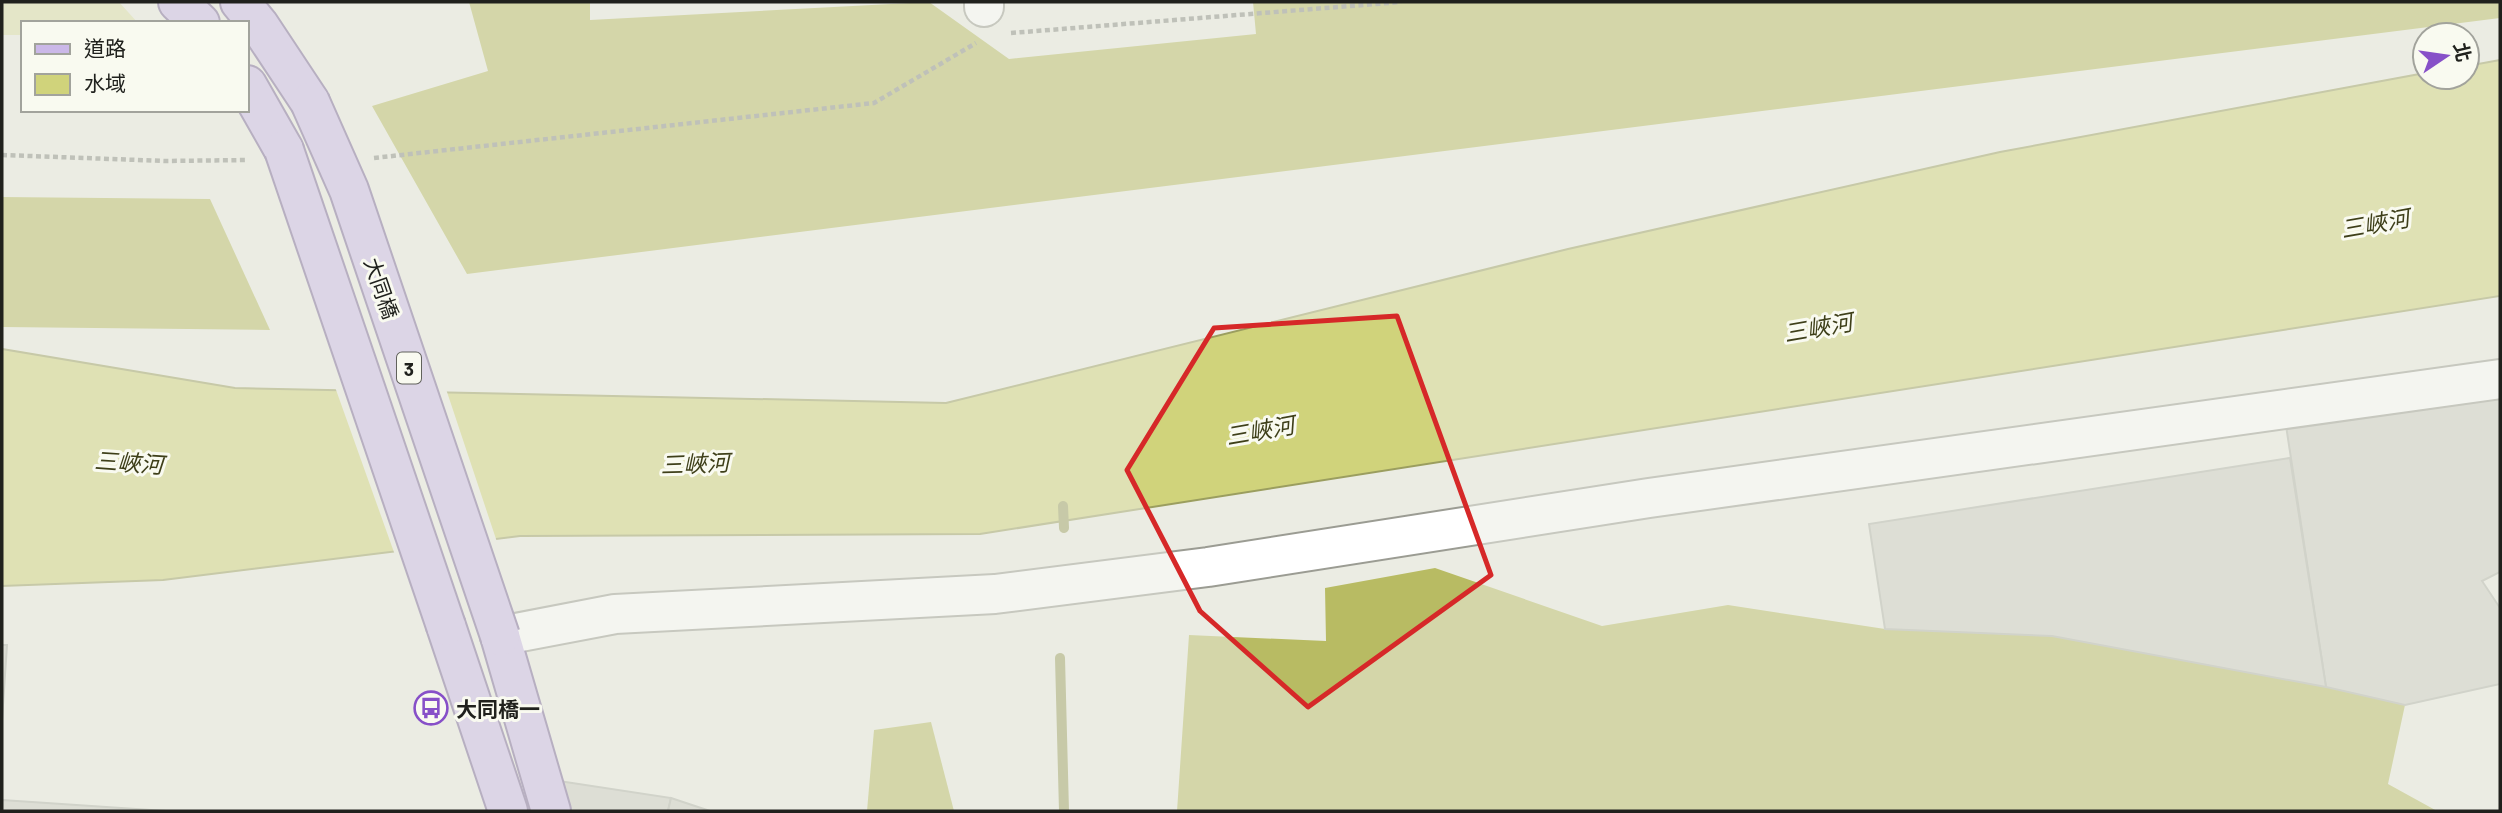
<svg xmlns="http://www.w3.org/2000/svg" width="2502" height="813" viewBox="0 0 2502 813" font-family="Barlow,'Noto Sans TC',sans-serif">
<rect width="100%" height="100%" fill="#ebece3"/>
<path fill="#dbdea7" d="M2,2H119L138,23H23V35H2Z"/>
<g fill="#b8bb63">
<path d="M469,2H590V20L929,2L1009,59L1256,34L1253,2H2500V18L467,274L372,106L488,71Z"/>
<path d="M2,197L210,199L270,330L2,327Z"/>
<path d="M1435,568L1602,626L1728,605L1885,629L2052,636L2326,687L2405,705L2388,784L2437,811H1177L1189,635L1326,641L1325,588Z"/>
<path d="M931,722L954,811H867L874,730Z"/>
</g>
<path fill="#d0d37b" stroke="#9b9e5f" stroke-width="2" d="M2500,60V296L980,534L520,536L163,580L2,586V349L235,388L946,403L1568,249L2000,152L2425,73V77H2467V66Z"/>
<path fill="#ebece3" d="M335,387L446,389L497,542L395,555Z"/>
<g fill="none" stroke-linecap="round" stroke-linejoin="round">
<g stroke="#9b9e5f" stroke-width="10">
<path d="M1063,506L1064,528"/>
<path d="M1060,658L1064,811"/>
</g>
</g>
<g fill="#cdcdc4" stroke="#b2b3aa" stroke-width="2">
<path d="M2500,388V572L2482,581L2500,608V684L2405,705L2326,687L2285,419Z"/>
<path d="M2290,458L2326,687L2052,636L1885,629L1869,524Z"/>
<path d="M2,645H7L2,720Z"/>
<path d="M559,781L671,798L668,811H571Z"/>
<path d="M671,798L710,811H668Z"/>
<path d="M2,800L166,811H2Z"/>
</g>
<g fill="none" stroke-linecap="round" stroke-linejoin="round">
<defs>
<g id="minor">
<path d="M984,2V7"/>
<path d="M500,636L615,614L995,594L1208,567L1649,498L2500,379"/>
</g>
<g id="major">
<path d="M178,2L200,23"/>
<path d="M240,2L259,25L310,102"/>
<path d="M247,85L284,150"/>
<path d="M446,626L508,811"/>
<path d="M500,636L551,811"/>
</g>
</defs>
<use href="#minor" stroke="#9b9c93" stroke-width="42"/>
<use href="#major" stroke="#796597" stroke-width="42"/>
<g stroke="#8b8c85" stroke-width="4.5" stroke-dasharray="5 3.5" stroke-linecap="butt">
<path d="M1011,33L1401,2"/>
<path d="M2,155L166,161L247,160"/>
<path d="M374,158L874,103L976,43"/>
</g>
<use href="#minor" stroke="#fff" stroke-width="38"/>
<use href="#major" stroke="#cbb8e8" stroke-width="38"/>
<defs>
<g id="major-bridge">
<path d="M310,102L349,190L500,636"/>
<path d="M284,150L446,626"/>
</g>
</defs>
<use href="#major-bridge" stroke="#796597" stroke-width="42" stroke-linecap="butt"/>
<use href="#major-bridge" stroke="#cbb8e8" stroke-width="38"/>
</g>
<path d="M0 0H2502V813H0ZM1397,316L1491,575L1308,707L1200,611L1127,470L1214,328Z" fill="#ebece3" fill-opacity=".55" fill-rule="evenodd"/>
<path fill="none" stroke="#d62828" stroke-width="5" stroke-linejoin="round" d="M1397,316L1491,575L1308,707L1200,611L1127,470L1214,328Z"/>
<defs>
<symbol id="bus-ring" viewBox="-11 -11 22 22"><circle r="9.5" fill="#f9faf0" stroke="#8750c8" stroke-width="1.5"/><path d="M-5-6H5V4H4V6H2V4H-2V6H-4V4H-5ZM-3.5-4V0h7V-4ZM-3.5 1.2v1.5H-2V1.2ZM2 1.2v1.5H3.5V1.2Z" fill="#8750c8"/></symbol>
</defs>
<g fill-rule="evenodd">
<use href="#bus-ring" x="412" y="689" width="38" height="38"/>
</g>
<g text-anchor="middle" dominant-baseline="central" stroke-width="6" stroke-linejoin="round" paint-order="stroke">
<rect fill="#f9faf0" stroke="#61625c" stroke-width="2" x="397" y="352.5" width="24" height="31" rx="5"/>
<g font-size="19" font-weight="bold" fill="#20211d">
<text x="409" y="368">3</text>
</g>
<g font-size="21" fill="#20211d" stroke="#f9faf0">
<text transform="translate(382 288) rotate(71)">大同橋</text>
</g>
<g font-size="21" font-weight="bold" fill="#20211d" stroke="#f9faf0" text-anchor="start">
<text x="456" y="708">大同橋一</text>
</g>
<g font-size="23" font-style="italic" fill="#3e3f19" stroke="#f9faf0">
<text transform="translate(2375 223) rotate(-10)">三峽河</text>
<text transform="translate(1818 327) rotate(-10)">三峽河</text>
<text transform="translate(1260 430) rotate(-10)">三峽河</text>
<text transform="translate(129 462) rotate(4)">三峽河</text>
<text transform="translate(695 463) rotate(-2)">三峽河</text>
</g>
</g>
<rect width="2502" height="813" fill="none" stroke="#20211d" stroke-width="7"/>
<rect x="21" y="21" width="228" height="91" fill="#f9faf0" stroke="#a2a39c" stroke-width="2"/>
<rect x="35" y="44" width="35" height="10" fill="#cbb8e8" stroke="#a2a39c" stroke-width="2"/>
<text x="84" y="56" font-size="21" fill="#20211d">道路</text>
<rect x="35" y="74" width="35" height="21" fill="#d0d37b" stroke="#a2a39c" stroke-width="2"/>
<text x="84" y="91" font-size="21" fill="#20211d">水域</text>
<g transform="translate(2446 56) rotate(77)"><circle r="33" fill="#f9faf0" stroke="#a2a39c" stroke-width="2"/>
<path d="M0-5L12 26L0 18L-12 26Z" fill="#8750c8"/>
<text y="-10" font-size="19" font-weight="bold" text-anchor="middle" fill="#20211d">北</text>
</g>
</svg>
